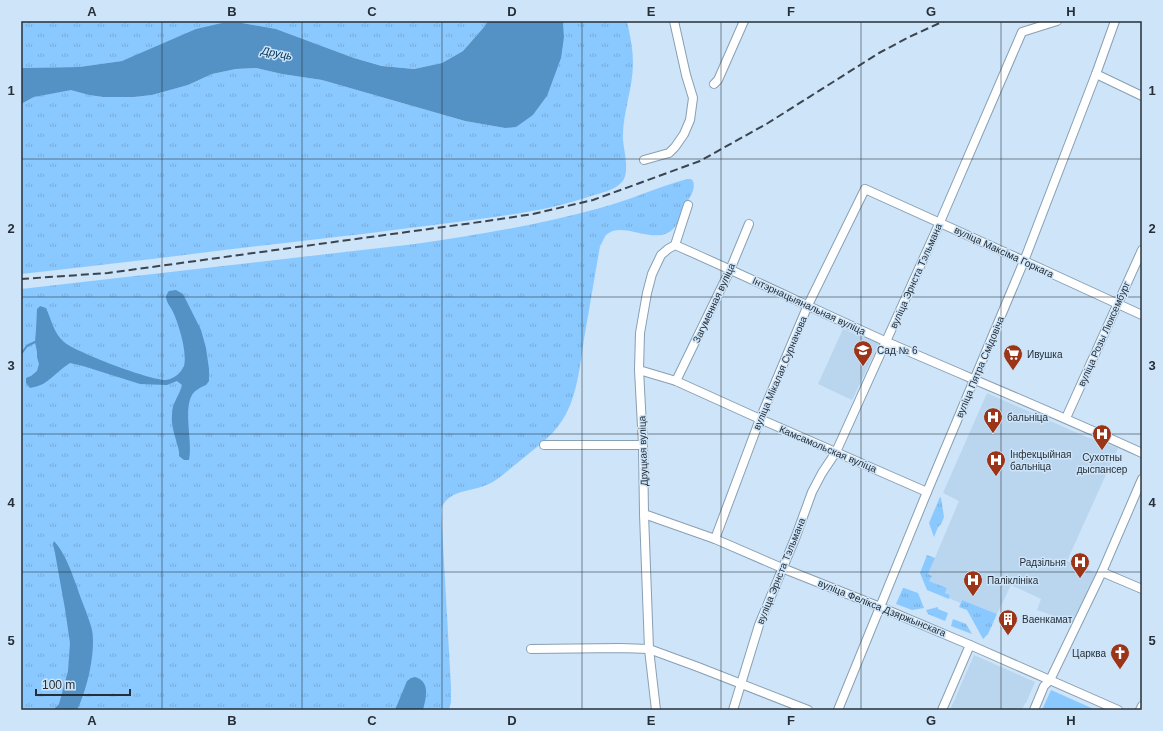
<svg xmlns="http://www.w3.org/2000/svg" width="1163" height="731" viewBox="0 0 1163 731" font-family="Arial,sans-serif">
<defs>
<pattern id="grass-tufts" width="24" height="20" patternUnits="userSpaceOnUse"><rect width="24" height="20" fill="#8ac9ff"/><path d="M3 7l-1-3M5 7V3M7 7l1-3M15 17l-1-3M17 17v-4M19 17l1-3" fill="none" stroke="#77addb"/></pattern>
</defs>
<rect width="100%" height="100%" fill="#cde4f9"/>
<g fill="#bad6ef">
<path d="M843,329L879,344L852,400L818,384Z"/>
<path d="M987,393L1084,436L1118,448L1067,561L1097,573L1076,621L1072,622L1037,610L1041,599L1011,585L997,614L962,600L960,603L949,598L950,595L945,593L947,588L929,581L928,574L959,501L943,493Z"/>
<path d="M974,655L1035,682L1026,703H1025L1022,710H950Z"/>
</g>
<g fill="url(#grass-tufts)">
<path d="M21,21H488L484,27L463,51L442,63L414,69L383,66L354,58L276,29L242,23H222L122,61L79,67L21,68Z"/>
<path d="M563,21H627C630,35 633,49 633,63C633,89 622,114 623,140C624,151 630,173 622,182C615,190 601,193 591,196C548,211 502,216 457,222C397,230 336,237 276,244C191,254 106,265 21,274V104L34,97L71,89L89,95L103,97H134L152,95L188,85L212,74L236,69L256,68L282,74L322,80L465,121L505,128L533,115L547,96L564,37Z"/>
<path d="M687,179H691L693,181C696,189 690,197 686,204C683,212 680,222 674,228C656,248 623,219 606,235C604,238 602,243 600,246C595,275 590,304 585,333C580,362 578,401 559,425C549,439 534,449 521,460C509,469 498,481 484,486C467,492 449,490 441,509L451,687V702L449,710H21V289L415,244C477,235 539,225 600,208C630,200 658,187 687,179Z"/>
<path d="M940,497L941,498L944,517L941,524L938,527L934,537L929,523Z"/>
<path d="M927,555L935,558L928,574L932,576L929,581L947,588L945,593L950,595L949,599L927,590L920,573Z"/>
<path d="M903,588H904L918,593L924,608L912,610L896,604Z"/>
<path d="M962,600L997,614L988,634L983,639L967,610L959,607Z"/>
<path d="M938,607V609L948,613L945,621L928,614L926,610Z"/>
<path d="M953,619L966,624L972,634L951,626Z"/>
</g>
<path fill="#8ac9ff" d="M1051,690L1096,710H1042Z"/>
<g fill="#5491c4">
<path d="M488,21H563L564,37L561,58L547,96L533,115L516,127L505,128L465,121L322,80L282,74L256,68L236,69L212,74L188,85L152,95L134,97H103L89,95L71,90L34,97L21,104V68L79,67L122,61L196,29L222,23H242L276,29L354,58L382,66L414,69L442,63L463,51L484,27Z"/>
<path d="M176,290L183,294L201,330L206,348L209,369V381L206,385C201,387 195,390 192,395C183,410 193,442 189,460H184L179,456C180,450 177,446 176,440C174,433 171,423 172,415C172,402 179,397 182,385L177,381L167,385L140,384L83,366L70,363C60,369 53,378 43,384C39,386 34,387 30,388L26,383V378L31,376L37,371L39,364L37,357V352L35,342L36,330L37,309L40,306L46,308C52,321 53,332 64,342C75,352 152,381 166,380C172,379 177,376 181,371C182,369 183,368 184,366C188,354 178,321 172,310C170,306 166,302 166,296C166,296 168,292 169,291Z"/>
<path d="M54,541C65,553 71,571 77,587C81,600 89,617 92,630C96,652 87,690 77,710H53L59,704L68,671L70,643L65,609L55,553L53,544Z"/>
<path d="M415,677C431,682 426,698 423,710H395L407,681L411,678Z"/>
</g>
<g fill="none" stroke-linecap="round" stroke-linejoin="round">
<path stroke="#5491c4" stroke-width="2" d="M21,354L27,346L35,342"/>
<defs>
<g id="minor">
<path d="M1096,74L1142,96"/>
<path d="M714,84L718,80L744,21"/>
<path d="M644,160L669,153L675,147L684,134L690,120L693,98L686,75L674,21"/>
<path d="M675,245C746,276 816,310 887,342C972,379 1057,414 1142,453"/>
<path d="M639,370L676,381L760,419L927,492"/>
<path d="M676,381L730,270L749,224"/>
<path d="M1066,418L1142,250"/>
<path d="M544,445H643"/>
<path d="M644,514L715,539L782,568L880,607L970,645L1118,710"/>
<path d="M715,539L760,419L808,305L865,189L1033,265L1142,315"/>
<path d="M1102,572L1142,589"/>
<path d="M531,649L620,648L649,649L698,667L808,710"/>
<path d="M656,710L649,649L644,514L643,445L639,370L640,333L647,293L652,274L661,255L668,249L675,245L688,205"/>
<path d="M733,710L759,625L796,536L812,492L822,473L836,452L940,222L1022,32L1057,21"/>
<path d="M838,710L927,492L1024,261L1096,74L1115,21"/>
<path d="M942,710L970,645"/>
<path d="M1034,710L1044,686L1050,680L1102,572L1142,479"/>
<path d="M1140,710L1142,706"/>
</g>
</defs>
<use href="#minor" stroke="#899fb2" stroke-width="10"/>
<use href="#minor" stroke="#fff" stroke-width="8"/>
<path stroke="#3b454f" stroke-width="2" stroke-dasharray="8 4" stroke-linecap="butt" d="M21,279L108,273L487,221L533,214L593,200L700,161L768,123L879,53L909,37L944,21"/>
</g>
<path fill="none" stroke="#262f37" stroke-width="1" stroke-opacity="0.55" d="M162,21V710M302,21V710M442,21V710M582,21V710M721,21V710M861,21V710M1001,21V710M21,159H1142M21,297H1142M21,434H1142M21,572H1142"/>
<defs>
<symbol id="school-pin" viewBox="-11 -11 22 30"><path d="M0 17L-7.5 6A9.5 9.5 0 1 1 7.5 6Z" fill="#9c3418" stroke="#cde4f9"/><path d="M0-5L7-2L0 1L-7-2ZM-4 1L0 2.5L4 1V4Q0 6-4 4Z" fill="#fff"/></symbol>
<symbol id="supermarket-pin" viewBox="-11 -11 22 30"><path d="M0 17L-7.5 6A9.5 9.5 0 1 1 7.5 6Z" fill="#9c3418" stroke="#cde4f9"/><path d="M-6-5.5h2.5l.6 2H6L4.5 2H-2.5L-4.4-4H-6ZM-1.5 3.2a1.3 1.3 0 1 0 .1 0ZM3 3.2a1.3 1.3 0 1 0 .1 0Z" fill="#fff"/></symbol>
<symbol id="hospital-pin" viewBox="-11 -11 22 30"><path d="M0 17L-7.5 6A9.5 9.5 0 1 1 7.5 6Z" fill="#9c3418" stroke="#cde4f9"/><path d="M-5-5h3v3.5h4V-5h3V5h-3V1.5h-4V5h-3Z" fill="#fff"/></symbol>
<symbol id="building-pin" viewBox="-11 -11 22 30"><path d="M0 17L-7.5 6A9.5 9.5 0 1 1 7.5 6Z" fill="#9c3418" stroke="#cde4f9"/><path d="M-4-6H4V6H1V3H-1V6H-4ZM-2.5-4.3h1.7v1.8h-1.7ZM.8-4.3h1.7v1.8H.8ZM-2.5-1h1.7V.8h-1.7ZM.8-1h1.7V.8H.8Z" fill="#fff"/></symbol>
<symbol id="church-pin" viewBox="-11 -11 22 30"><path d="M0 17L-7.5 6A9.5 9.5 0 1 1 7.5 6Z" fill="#9c3418" stroke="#cde4f9"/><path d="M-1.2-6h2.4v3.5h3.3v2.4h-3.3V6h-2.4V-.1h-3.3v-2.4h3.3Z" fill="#fff"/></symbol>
</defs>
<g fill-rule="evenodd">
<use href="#school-pin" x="852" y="339" width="22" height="30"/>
<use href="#supermarket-pin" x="1002" y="343" width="22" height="30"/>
<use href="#hospital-pin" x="982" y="406" width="22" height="30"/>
<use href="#hospital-pin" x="1091" y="423" width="22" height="30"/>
<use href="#hospital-pin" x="985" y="449" width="22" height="30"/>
<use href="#hospital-pin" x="1069" y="551" width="22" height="30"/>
<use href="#hospital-pin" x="962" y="569" width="22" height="30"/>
<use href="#building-pin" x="997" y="608" width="22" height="30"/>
<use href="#church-pin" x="1109" y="642" width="22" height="30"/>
</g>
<g text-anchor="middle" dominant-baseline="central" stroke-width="3" stroke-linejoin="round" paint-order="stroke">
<g font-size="10" fill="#262f37" stroke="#cde4f9">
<text transform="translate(1004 252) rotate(25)">вуліца Максіма Горкага</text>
<text transform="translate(916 276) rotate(-66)">вуліца Эрнста Тэльмана</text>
<text transform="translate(714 303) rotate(-65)">Загуменная вуліца</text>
<text transform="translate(809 306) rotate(25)">Інтэрнацыянальная вуліца</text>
<text transform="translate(1104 334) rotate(-66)">вуліца Розы Люксембург</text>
<text transform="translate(980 367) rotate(-67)">вуліца Пятра Смідовіча</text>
<text transform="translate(780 373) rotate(-67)">вуліца Мікалая Сурначова</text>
<text transform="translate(828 449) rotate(23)">Камсамольская вуліца</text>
<text transform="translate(643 451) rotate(-92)">Друцкая вуліца</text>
<text transform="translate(781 571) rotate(-68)">вуліца Эрнста Тэльмана</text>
<text transform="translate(882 608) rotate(22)">вуліца Фелікса Дзяржынскага</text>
</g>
<g font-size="10" fill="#262f37" stroke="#cde4f9" text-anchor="start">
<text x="877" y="350">Сад № 6</text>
<text x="1027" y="354">Ивушка</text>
<text x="1007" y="417">бальніца</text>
<text x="1010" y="454">Інфекцыйная<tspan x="1010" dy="12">бальніца</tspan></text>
<text x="1102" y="457" text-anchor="middle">Сухотны<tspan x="1102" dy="12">дыспансер</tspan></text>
<text x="1066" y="562" text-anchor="end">Радзільня</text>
<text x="987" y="580">Паліклініка</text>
<text x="1022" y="619">Ваенкамат</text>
<text x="1106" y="653" text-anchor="end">Царква</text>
</g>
<g font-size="11" font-style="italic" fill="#033557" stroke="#cde4f9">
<text transform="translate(277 53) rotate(11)">Друць</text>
</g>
</g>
<rect width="1163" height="731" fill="none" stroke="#cde4f9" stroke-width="44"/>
<path d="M36 689v6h94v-6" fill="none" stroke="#262f37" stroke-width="2"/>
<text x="42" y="689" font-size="12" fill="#262f37" stroke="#cde4f9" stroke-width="3" paint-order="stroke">100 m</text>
<rect x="22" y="22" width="1119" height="687" fill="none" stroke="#262f37" stroke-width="1.5"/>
<g font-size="13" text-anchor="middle" font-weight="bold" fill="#262f37">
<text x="92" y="16">A</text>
<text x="232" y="16">B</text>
<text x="372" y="16">C</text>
<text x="512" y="16">D</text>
<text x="651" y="16">E</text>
<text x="791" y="16">F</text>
<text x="931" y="16">G</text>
<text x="1071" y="16">H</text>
<text x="11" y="95">1</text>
<text x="1152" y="95">1</text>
<text x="11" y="233">2</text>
<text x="1152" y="233">2</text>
<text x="11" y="370">3</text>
<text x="1152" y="370">3</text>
<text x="11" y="507">4</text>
<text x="1152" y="507">4</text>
<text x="11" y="645">5</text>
<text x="1152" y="645">5</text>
<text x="92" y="725">A</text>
<text x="232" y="725">B</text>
<text x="372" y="725">C</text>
<text x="512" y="725">D</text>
<text x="651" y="725">E</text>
<text x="791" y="725">F</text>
<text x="931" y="725">G</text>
<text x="1071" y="725">H</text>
</g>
</svg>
